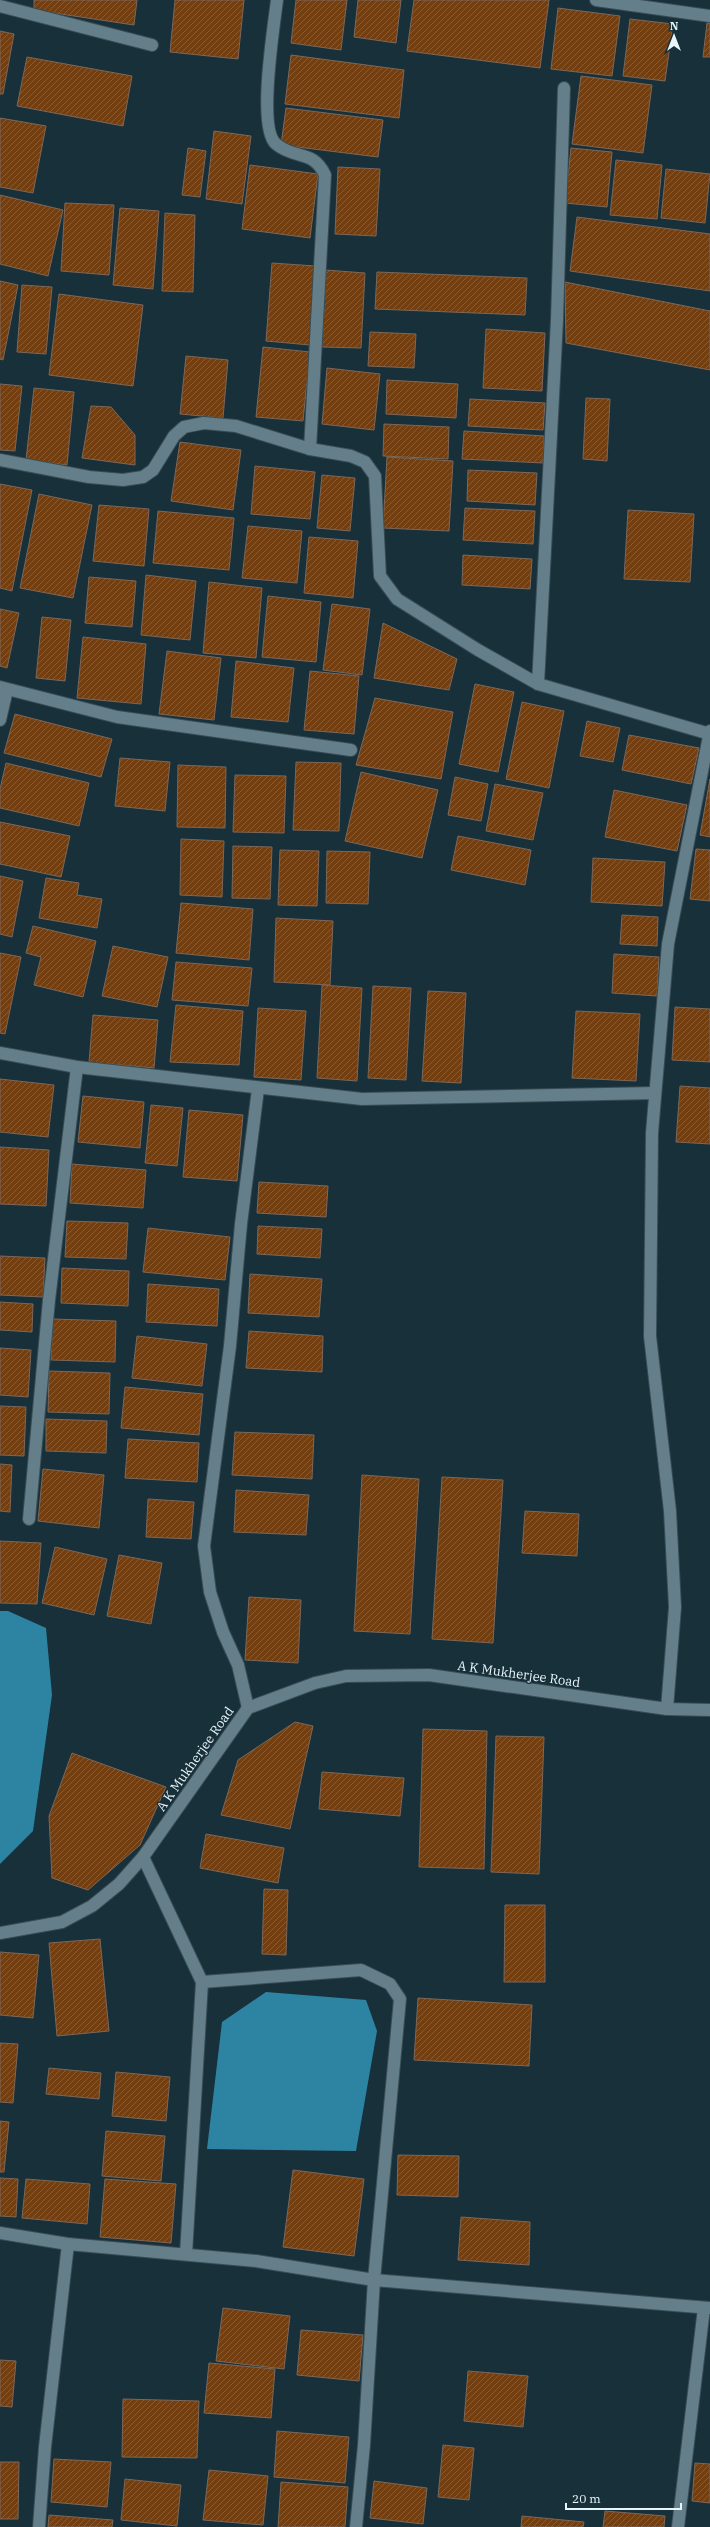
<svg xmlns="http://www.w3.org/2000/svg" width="710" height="2527" viewBox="0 0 710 2527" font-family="'IBM Plex Serif',serif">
<defs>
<pattern id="building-hatch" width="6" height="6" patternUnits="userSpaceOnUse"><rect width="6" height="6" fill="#733f10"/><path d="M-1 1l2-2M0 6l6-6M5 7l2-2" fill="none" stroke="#875b34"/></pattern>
</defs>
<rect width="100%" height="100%" fill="#183039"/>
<g fill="#2d84a2">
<path d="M0,1611H8L46,1628L52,1695L33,1831L0,1864Z"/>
<path d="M266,1992L366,2000L377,2031L356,2151L207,2149L222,2022Z"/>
</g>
<g fill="url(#building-hatch)" stroke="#7c6759">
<path d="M34,0H137L134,25L34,10Z"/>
<path d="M175,0H244L238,59L170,52Z"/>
<path d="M296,0H347L341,50L291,43Z"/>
<path d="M358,0H401L396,43L354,37Z"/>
<path d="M414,0H549L540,68L407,51Z"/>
<path d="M558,8L620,16L612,76L551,69Z"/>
<path d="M630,19L673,24L665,81L623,76Z"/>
<path d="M707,23H710V57H703Z"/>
<path d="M0,31L14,34L3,94H0Z"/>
<path d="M291,55L404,70L399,118L285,104Z"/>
<path d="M27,57L132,76L123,126L17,106Z"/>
<path d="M581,76L652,85L643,153L572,144Z"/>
<path d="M286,108L383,120L378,157L281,145Z"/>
<path d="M0,118L46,126L33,193L0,187Z"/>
<path d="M214,131L251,136L242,204L206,199Z"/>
<path d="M188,148L206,151L200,197L182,195Z"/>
<path d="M571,148L612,152L607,207L565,203Z"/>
<path d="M616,160L662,165L657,219L610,215Z"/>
<path d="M250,165L318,174L310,238L242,229Z"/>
<path d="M338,167L380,169L376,236L335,234Z"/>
<path d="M666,169L710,174L705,223L661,218Z"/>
<path d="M0,195L63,210L48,276L0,264Z"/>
<path d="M65,203L114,205L109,275L61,271Z"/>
<path d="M120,208L159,211L153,289L113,285Z"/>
<path d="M165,213L195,215L193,292L162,291Z"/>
<path d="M577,217L710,234V291L570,271Z"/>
<path d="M272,263L315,266L310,345L266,341Z"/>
<path d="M326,270L365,273L361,348L322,347Z"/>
<path d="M377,272L527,278L525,315L375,309Z"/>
<path d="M0,281L18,285L3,360L0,359Z"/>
<path d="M565,282L710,311V370L566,343Z"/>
<path d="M22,285L52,287L46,354L17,352Z"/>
<path d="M59,294L143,305L133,386L49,375Z"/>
<path d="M486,329L545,333L542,391L483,388Z"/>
<path d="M370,332L416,334L414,368L368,366Z"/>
<path d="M263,347L310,352L303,421L256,417Z"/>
<path d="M186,356L228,360L223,418L180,414Z"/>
<path d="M327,368L380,374L374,430L322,424Z"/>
<path d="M387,380L458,384L456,418L386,414Z"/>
<path d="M0,384L22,386L15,451L0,450Z"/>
<path d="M34,388L74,392L67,465L26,460Z"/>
<path d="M586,398L610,399L607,461L583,459Z"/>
<path d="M470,399L545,403L543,430L468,426Z"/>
<path d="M91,406L111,407L135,435V465L82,458Z"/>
<path d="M384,424L449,427L448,459L383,456Z"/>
<path d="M464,431L544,436L543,463L462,459Z"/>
<path d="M180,442L241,450L233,510L171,501Z"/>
<path d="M387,457L453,461L449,531L383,528Z"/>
<path d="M255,466L315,472L310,519L251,514Z"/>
<path d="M468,470L537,473L535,505L467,501Z"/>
<path d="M322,475L355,478L350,531L317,528Z"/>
<path d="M0,484L32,490L12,591L0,588Z"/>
<path d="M39,494L92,505L73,598L20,588Z"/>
<path d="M99,505L149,509L144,566L93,561Z"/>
<path d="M465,508L535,511L533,544L463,540Z"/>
<path d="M628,510L694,514L690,582L624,579Z"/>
<path d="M158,511L234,518L229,570L153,563Z"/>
<path d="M248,526L302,531L297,583L242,578Z"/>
<path d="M309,537L358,541L353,598L304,593Z"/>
<path d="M463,555L532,559L530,589L462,585Z"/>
<path d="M146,575L196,581L190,640L141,635Z"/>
<path d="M89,577L136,581L132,627L85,623Z"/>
<path d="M209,582L262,588L256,658L203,653Z"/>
<path d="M268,596L321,602L316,662L262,657Z"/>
<path d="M332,604L370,609L362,675L323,670Z"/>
<path d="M0,609L19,613L7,668L0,666Z"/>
<path d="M42,617L71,620L65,681L36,678Z"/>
<path d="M383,623L457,659L449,690L374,678Z"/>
<path d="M83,637L146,644L141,704L77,698Z"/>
<path d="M167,651L221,658L214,720L159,714Z"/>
<path d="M236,661L294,668L288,722L231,717Z"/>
<path d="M310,671L359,676L354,734L304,730Z"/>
<path d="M475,684L514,692L498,772L459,764Z"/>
<path d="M375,698L453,712L441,779L356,765Z"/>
<path d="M522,702L564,711L549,788L506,779Z"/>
<path d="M15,714L112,739L101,777L4,753Z"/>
<path d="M587,721L620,728L613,762L580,756Z"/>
<path d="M629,735L699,748L691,784L622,770Z"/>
<path d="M120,758L170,762L165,811L115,806Z"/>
<path d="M296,762L341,763L339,831L293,830Z"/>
<path d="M6,763L89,783L79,826L0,808V789Z"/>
<path d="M178,765L226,767L225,828L177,827Z"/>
<path d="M361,772L438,790L422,858L345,841Z"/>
<path d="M235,775L286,776L284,833L233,832Z"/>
<path d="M455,777L488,784L481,821L448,815Z"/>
<path d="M710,779V837L700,835Z"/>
<path d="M495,784L543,793L533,840L486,831Z"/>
<path d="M614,790L687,805L677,851L605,837Z"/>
<path d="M0,822L70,836L61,877L0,864Z"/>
<path d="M458,836L531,850L525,885L451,870Z"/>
<path d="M181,839L224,841L222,897L180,895Z"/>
<path d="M233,846L272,847L270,899L232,898Z"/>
<path d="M696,849L710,850V901L690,899Z"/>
<path d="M280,850L319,851L317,906L278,905Z"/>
<path d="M327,851L370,852L368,904L326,903Z"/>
<path d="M593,858L665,862L662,906L591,902Z"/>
<path d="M0,876L23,881L12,937L0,934Z"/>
<path d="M46,878L79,883L77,895L102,899L97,928L39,918Z"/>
<path d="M181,903L253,909L249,960L176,953Z"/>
<path d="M622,915L658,917L657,946L620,944Z"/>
<path d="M276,918L333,921L330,985L274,982Z"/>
<path d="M33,926L96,941L83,997L34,985L41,957L26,953Z"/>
<path d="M113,946L168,957L157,1007L102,996Z"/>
<path d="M0,953L21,957L5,1034L0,1033Z"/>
<path d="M614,954L659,957L657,996L612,993Z"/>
<path d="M176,962L252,968L248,1006L172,1000Z"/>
<path d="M322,985L362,988L357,1081L317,1078Z"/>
<path d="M373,986L411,988L406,1080L368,1078Z"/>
<path d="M428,991L466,993L461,1083L422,1081Z"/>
<path d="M176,1005L243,1011L239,1065L170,1062Z"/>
<path d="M675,1007L710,1009V1062L672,1060Z"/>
<path d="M258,1008L306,1011L301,1080L254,1077Z"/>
<path d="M576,1011L640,1014L636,1081L572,1078Z"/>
<path d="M93,1015L158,1020L154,1068L89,1062Z"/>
<path d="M0,1079L54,1085L48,1137L0,1132Z"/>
<path d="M680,1086L710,1088V1144L676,1142Z"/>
<path d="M83,1096L144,1102L140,1148L78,1142Z"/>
<path d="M151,1105L183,1108L177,1166L145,1163Z"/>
<path d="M189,1110L243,1115L237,1181L183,1177Z"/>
<path d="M0,1147L49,1150L46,1206L0,1204Z"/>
<path d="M72,1164L146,1170L143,1208L70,1203Z"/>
<path d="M259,1182L328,1186L326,1217L257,1213Z"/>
<path d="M67,1221L128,1223L126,1259L65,1257Z"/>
<path d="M258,1226L322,1229L320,1258L257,1254Z"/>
<path d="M148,1228L230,1237L225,1280L143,1272Z"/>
<path d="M0,1256L45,1258L43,1297L0,1295Z"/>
<path d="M62,1268L129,1271L128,1306L61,1303Z"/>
<path d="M250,1274L322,1279L319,1317L248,1313Z"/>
<path d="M148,1284L219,1289L217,1326L146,1322Z"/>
<path d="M0,1302L33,1304L32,1332L0,1330Z"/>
<path d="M53,1319L116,1321L115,1362L51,1360Z"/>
<path d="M249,1331L323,1336L322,1372L246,1368Z"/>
<path d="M137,1336L207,1344L202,1386L132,1378Z"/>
<path d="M0,1348L31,1350L28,1397L0,1395Z"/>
<path d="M49,1371L110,1373L109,1414L48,1412Z"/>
<path d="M125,1387L203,1394L199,1435L121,1428Z"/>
<path d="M0,1406L26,1407L24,1456L0,1455Z"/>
<path d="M46,1419L107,1421L106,1453L46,1451Z"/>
<path d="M235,1432L314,1435L312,1479L232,1475Z"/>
<path d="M128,1439L199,1443L197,1482L125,1478Z"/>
<path d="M0,1464L12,1465L10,1512L0,1511Z"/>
<path d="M43,1469L104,1475L99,1528L38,1521Z"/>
<path d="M362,1475L419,1479L410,1634L354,1631Z"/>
<path d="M442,1477L503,1480L493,1643L432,1639Z"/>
<path d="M236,1490L309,1495L306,1535L234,1532Z"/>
<path d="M148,1499L194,1502L191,1539L146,1537Z"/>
<path d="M525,1511L579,1514L577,1556L522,1553Z"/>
<path d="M0,1541L41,1543L37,1604L0,1603Z"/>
<path d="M55,1547L107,1559L94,1615L42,1603Z"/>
<path d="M119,1555L162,1563L151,1624L107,1616Z"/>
<path d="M249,1597L301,1600L298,1663L245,1660Z"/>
<path d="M295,1722L313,1726L290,1829L221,1815L238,1760Z"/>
<path d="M423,1729L487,1731L484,1869L419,1867Z"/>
<path d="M496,1736L544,1737L539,1874L491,1872Z"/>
<path d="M72,1753L166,1787L140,1845L88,1890L52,1878L49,1816Z"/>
<path d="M322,1772L404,1778L400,1816L319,1809Z"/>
<path d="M206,1834L284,1848L278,1883L200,1868Z"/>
<path d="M264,1889L288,1890L286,1955L262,1954Z"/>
<path d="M505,1905H545V1982H504Z"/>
<path d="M100,1939L109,2031L57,2036L49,1943Z"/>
<path d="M0,1952L39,1955L33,2018L0,2015Z"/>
<path d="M418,1998L532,2005L529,2066L414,2060Z"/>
<path d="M0,2043L18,2044L13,2103L0,2102Z"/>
<path d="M49,2068L101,2073L99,2099L46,2094Z"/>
<path d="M116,2072L170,2077L166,2121L112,2116Z"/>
<path d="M0,2121L9,2122L4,2172H0Z"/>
<path d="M106,2131L165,2136L161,2181L102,2176Z"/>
<path d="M398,2155L459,2156L458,2197L397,2195Z"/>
<path d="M293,2170L364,2179L354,2256L283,2247Z"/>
<path d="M0,2178L18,2179L16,2217L0,2216Z"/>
<path d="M26,2179L90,2184L87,2224L22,2218Z"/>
<path d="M105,2179L176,2184L171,2243L100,2237Z"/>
<path d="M461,2217L530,2222L529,2265L458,2260Z"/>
<path d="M223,2308L290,2316L284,2369L216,2361Z"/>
<path d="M301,2330L363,2335L359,2381L297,2375Z"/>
<path d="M0,2360L16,2361L12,2407L0,2406Z"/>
<path d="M209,2363L275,2369L271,2418L204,2413Z"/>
<path d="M468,2371L528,2376L523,2427L464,2421Z"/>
<path d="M123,2399L199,2401L197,2458L122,2457Z"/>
<path d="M277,2431L349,2437L345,2483L274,2477Z"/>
<path d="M443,2445L474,2448L469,2500L438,2497Z"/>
<path d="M54,2459L111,2462L107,2507L51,2502Z"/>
<path d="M0,2462H19L18,2519H0Z"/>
<path d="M695,2463L710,2464V2503L692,2501Z"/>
<path d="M209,2470L268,2476L263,2525L203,2520Z"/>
<path d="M125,2479L181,2485L177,2526L121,2520Z"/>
<path d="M374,2481L427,2488L423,2524L370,2518Z"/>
<path d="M281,2482L348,2487L345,2527H278Z"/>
<path d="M605,2511L665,2516L664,2527H603Z"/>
<path d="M49,2515L113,2520L112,2527H48Z"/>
<path d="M522,2516L584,2522L583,2527H521Z"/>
</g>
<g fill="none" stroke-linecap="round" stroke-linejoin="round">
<defs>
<g id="minor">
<path d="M277,0C274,26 257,128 276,144C295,160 313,149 325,175L310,449"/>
<path d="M596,0L710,16"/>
<path d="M0,6L152,45"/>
<path d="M0,460L89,477L123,480L143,477L153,470L174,436L184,427L204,423L236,426L310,449L351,456L365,462L375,476L380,576L397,599L478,650L538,684L710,734"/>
<path d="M538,684L557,320L564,88"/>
<path d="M0,687L117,717L351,750"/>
<path d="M0,720L7,690"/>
<path d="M0,1053L77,1067L362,1099L655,1093"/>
<path d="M29,1519L49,1300L77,1067"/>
<path d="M248,1708L238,1665L223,1632L210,1592L204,1546L230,1346L241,1224L258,1089"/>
<path d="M667,1709L675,1607L670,1511L650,1336L652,1133L668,944L710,731"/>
<path d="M143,1857L202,1982L186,2254"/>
<path d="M202,1982L361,1970L390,1984L400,1999L374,2280L364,2445L356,2527"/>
<path d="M0,2233L68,2244L256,2261L374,2280L710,2308"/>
<path d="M39,2527L45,2447L68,2244"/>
<path d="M678,2527L704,2308"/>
</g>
<path id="tertiary" d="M0,1933L62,1922L92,1906L119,1884L143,1857L248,1708L315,1683L346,1676L429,1675L667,1709L710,1710"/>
</defs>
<use href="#minor" stroke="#384c55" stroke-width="14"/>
<use href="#tertiary" stroke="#384c55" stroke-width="14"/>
<use href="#minor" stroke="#647f89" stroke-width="12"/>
<use href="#tertiary" stroke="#647f89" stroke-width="12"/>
</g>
<g text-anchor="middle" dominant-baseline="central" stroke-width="3" stroke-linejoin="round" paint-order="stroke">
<g font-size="13" fill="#e7f5fb" stroke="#183039">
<text transform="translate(519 1674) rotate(8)">A K Mukherjee Road</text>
<text transform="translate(195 1759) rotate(-55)">A K Mukherjee Road</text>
</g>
</g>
<g transform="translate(674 36)" stroke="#183039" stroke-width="3" paint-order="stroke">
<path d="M0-3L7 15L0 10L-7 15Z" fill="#e7f5fb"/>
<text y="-6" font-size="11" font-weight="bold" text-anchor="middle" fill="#e7f5fb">N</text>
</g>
<path d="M566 2503v6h115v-6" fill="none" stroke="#e7f5fb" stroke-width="2"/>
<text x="572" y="2503" font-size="12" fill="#e7f5fb" stroke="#183039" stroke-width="3" paint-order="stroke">20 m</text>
</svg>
